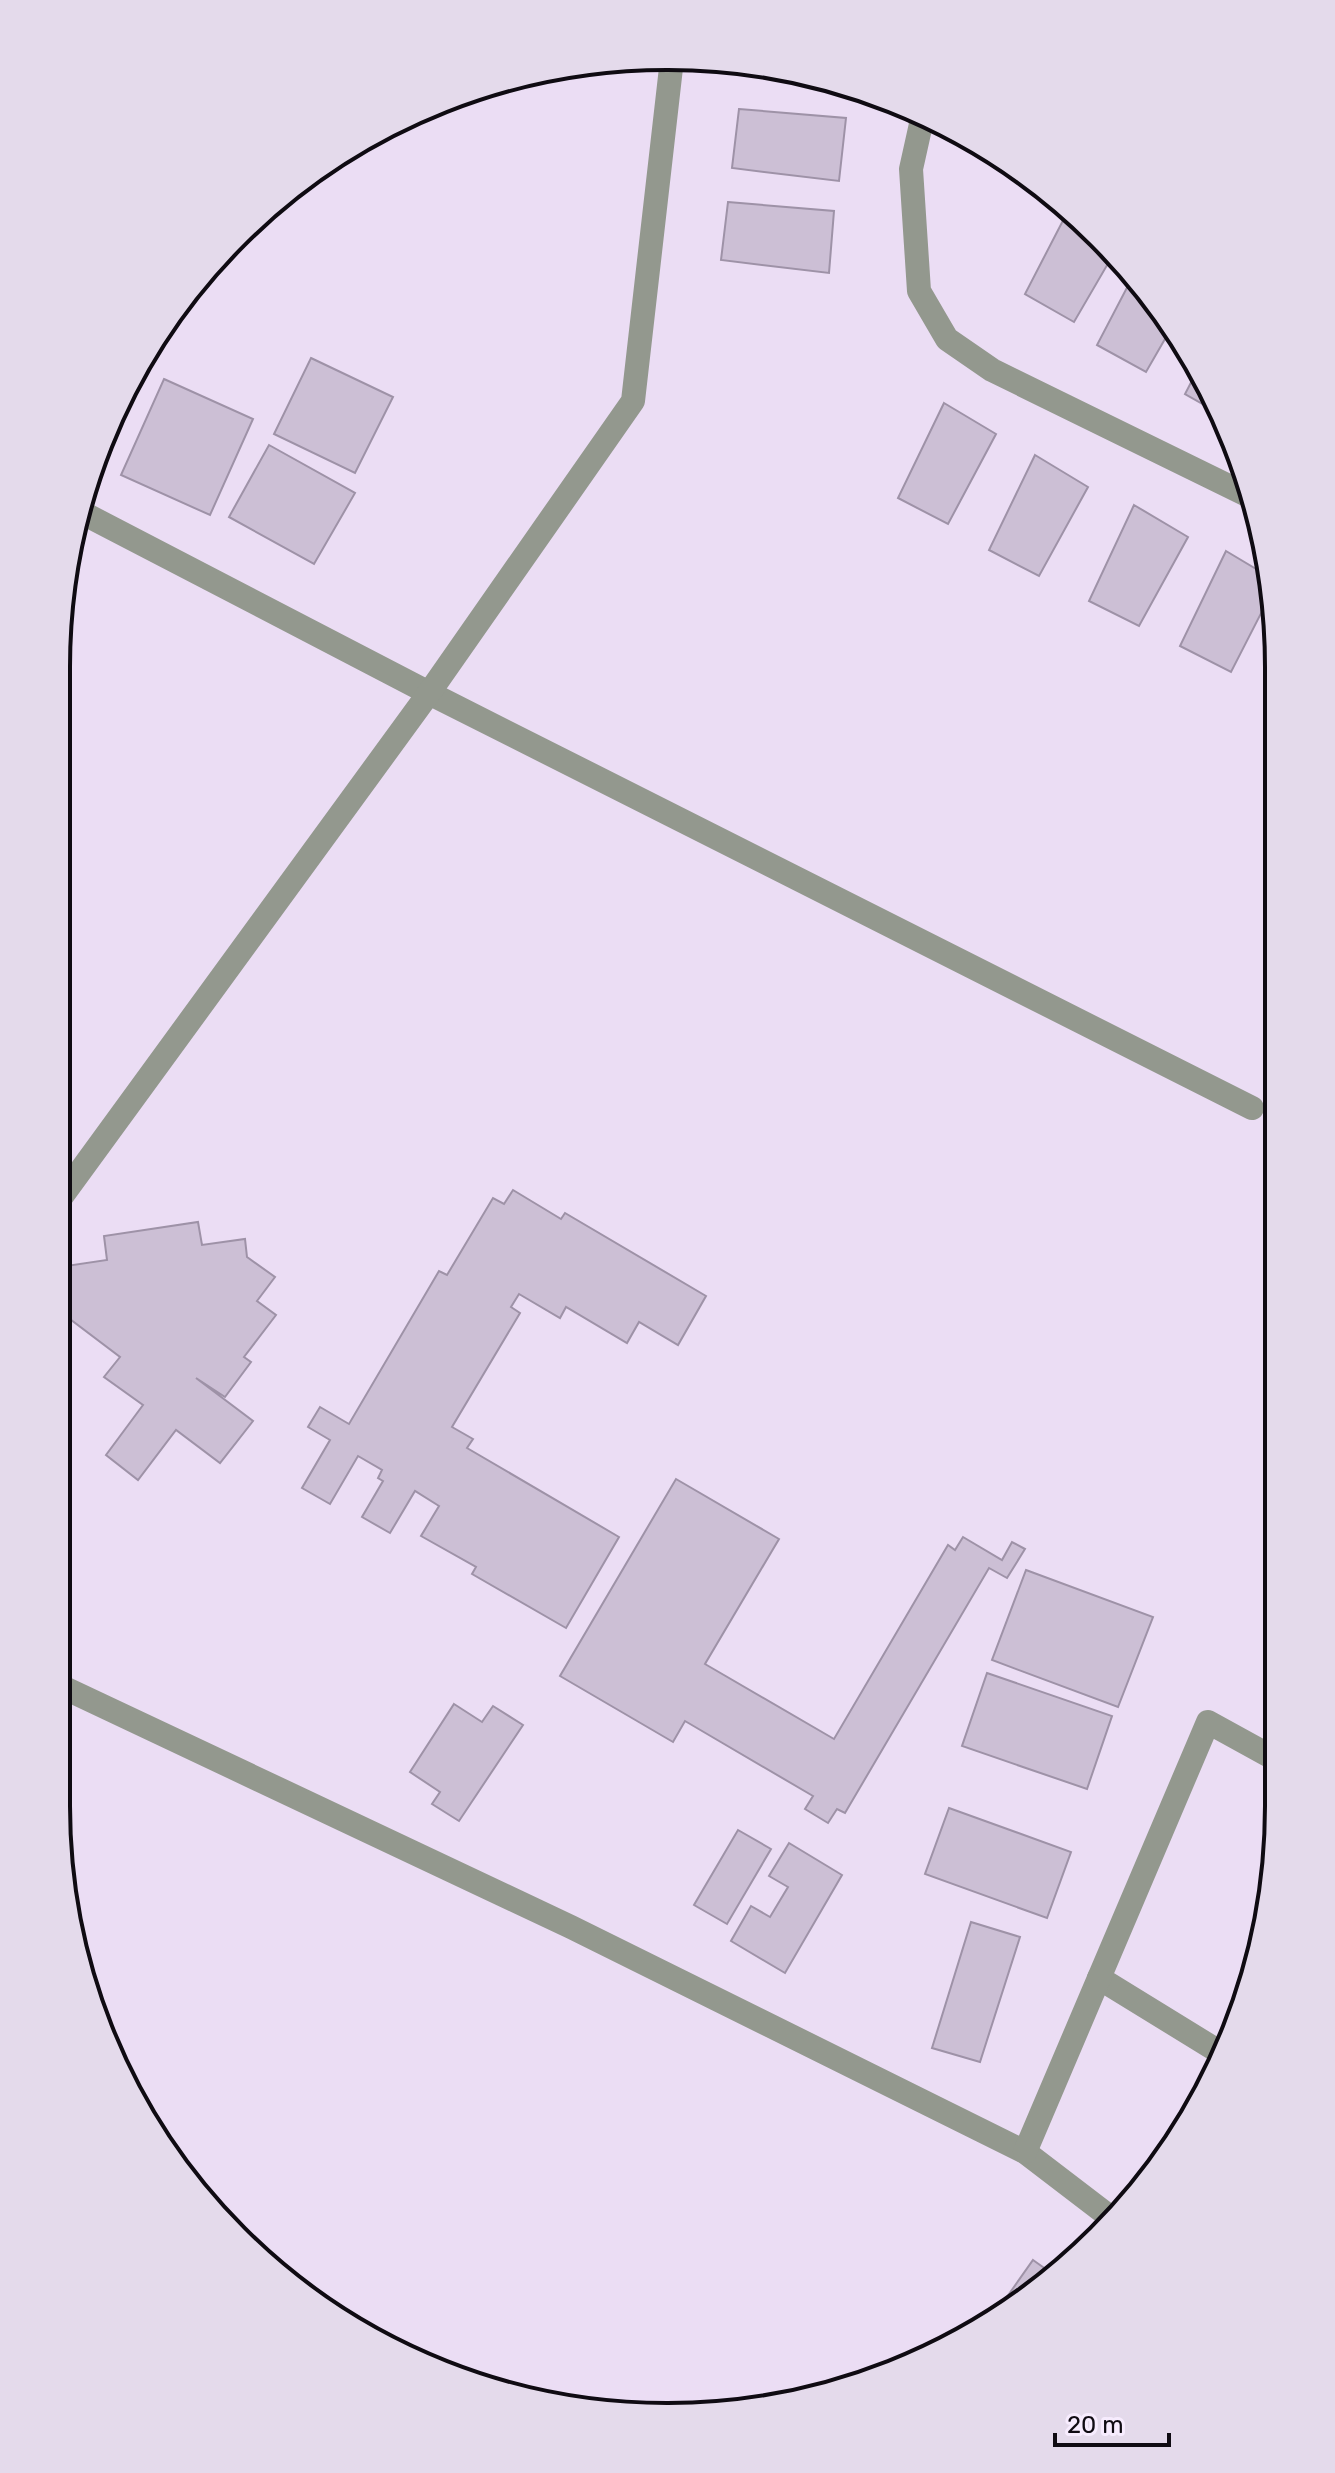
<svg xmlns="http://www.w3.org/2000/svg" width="1335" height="2473" viewBox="0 0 1335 2473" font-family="Rubik,sans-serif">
<rect width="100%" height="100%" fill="#ebddf4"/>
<g fill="#ccbfd5" stroke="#9e92a7" stroke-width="2">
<path d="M739,109L846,118L839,181L732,168Z"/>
<path d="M728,202L834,211L829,273L721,260Z"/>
<path d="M1070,207L1113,255L1074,322L1025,294Z"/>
<path d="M1132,278L1173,325L1146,372L1097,345Z"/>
<path d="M311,358L393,397L355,473L274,434Z"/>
<path d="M1198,369L1222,415L1185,394Z"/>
<path d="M164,379L253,419L210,515L121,475Z"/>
<path d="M944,403L996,434L948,524L898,498Z"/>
<path d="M269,445L355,493L314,564L229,517Z"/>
<path d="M1035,455L1088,487L1039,576L989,550Z"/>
<path d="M1134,505L1188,537L1139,626L1089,601Z"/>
<path d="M1226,551L1271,578L1274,588L1231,672L1180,646Z"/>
<path d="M513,1190L561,1219L565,1213L706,1296L678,1345L639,1322L627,1343L566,1307L560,1318L519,1294L511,1307L520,1313L452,1427L473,1439L467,1448L619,1537L566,1628L472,1574L476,1567L421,1536L439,1506L415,1491L390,1533L362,1517L383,1481L378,1478L382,1470L358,1456L330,1504L302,1488L330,1440L308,1427L320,1407L349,1424L439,1271L447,1275L493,1198L504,1204Z"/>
<path d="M198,1222L202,1245L245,1239L247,1257L275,1277L257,1301L276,1315L244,1357L251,1362L225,1397L196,1378L253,1421L220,1463L176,1430L138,1480L106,1455L143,1405L104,1377L120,1357L62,1313L71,1302L66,1266L107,1260L104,1236Z"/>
<path d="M676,1479L779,1539L705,1664L834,1739L948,1545L955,1550L963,1537L1002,1560L1012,1542L1025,1549L1007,1578L989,1568L845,1813L837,1809L828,1823L805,1809L813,1796L685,1721L673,1742L560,1676Z"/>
<path d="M1026,1570L1153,1617L1118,1707L992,1660Z"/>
<path d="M987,1673L1112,1716L1087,1789L962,1746Z"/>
<path d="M454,1704L482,1722L493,1706L523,1725L459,1821L432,1804L440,1792L410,1772Z"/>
<path d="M949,1808L1071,1852L1047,1918L925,1874Z"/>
<path d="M738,1830L771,1849L727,1924L694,1905Z"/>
<path d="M789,1843L842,1875L785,1973L731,1941L751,1906L770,1917L788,1887L769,1876Z"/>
<path d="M971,1922L1020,1937L980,2062L932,2048Z"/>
<path d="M1033,2260L1054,2275L997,2311Z"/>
</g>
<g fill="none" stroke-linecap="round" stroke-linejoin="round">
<g stroke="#93988e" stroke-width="24">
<path d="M919,114L921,124L911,169L919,291L947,339L992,370L1249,496"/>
<path d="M77,510L429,693L1252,1108"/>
<path d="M57,1203L429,693L633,401L672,59"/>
<path d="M56,1684L571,1927L1025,2152L1110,2217"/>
<path d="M1099,1978L1221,2053"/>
<path d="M1025,2152L1208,1722L1277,1760"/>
</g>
</g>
<path d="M0 0H1335V2473H0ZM667 70H668A597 597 0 0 1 1265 667V1806A597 597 0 0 1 668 2403H667A597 597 0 0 1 70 1806V667A597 597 0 0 1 667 70Z" fill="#e4daeb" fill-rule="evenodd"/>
<path fill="none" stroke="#0f0b12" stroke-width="4" d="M667 70H668A597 597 0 0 1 1265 667V1806A597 597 0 0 1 668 2403H667A597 597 0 0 1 70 1806V667A597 597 0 0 1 667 70Z"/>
<path d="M1055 2433v12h114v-12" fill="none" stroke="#0f0b12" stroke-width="4"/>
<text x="1067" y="2433" font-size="24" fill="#0f0b12" stroke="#f7ecfe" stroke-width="6" paint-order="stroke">20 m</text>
</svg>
